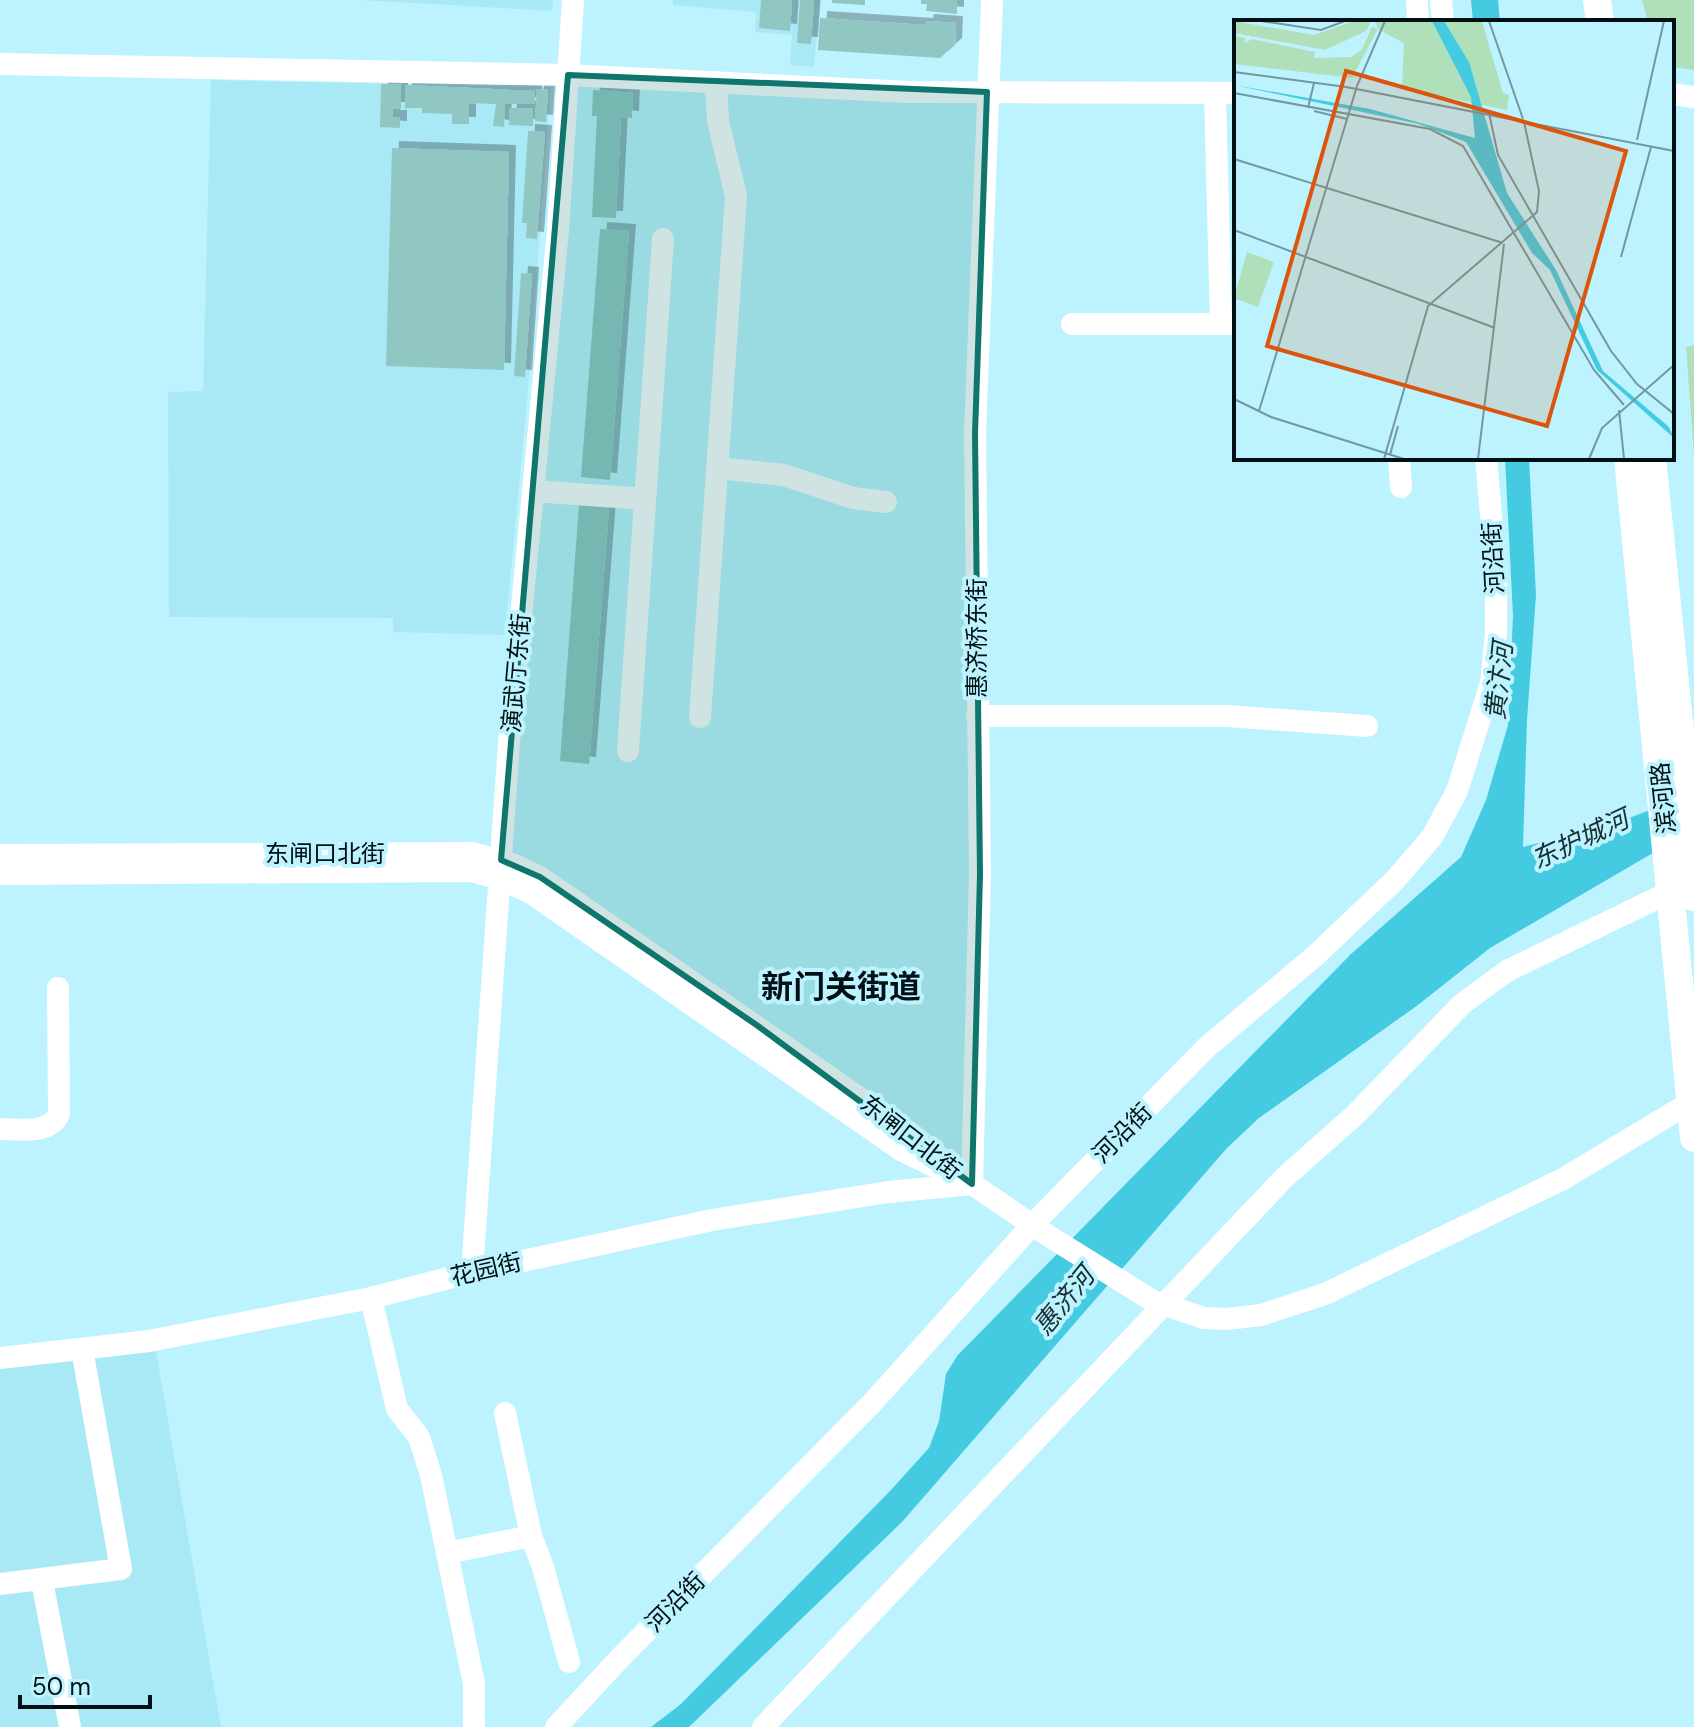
<svg xmlns="http://www.w3.org/2000/svg" width="1694" height="1727" viewBox="0 0 1694 1727" font-family="'DM Sans','Noto Sans SC',sans-serif">
<defs>
<filter id="shadow"><feDropShadow dx="7" dy="-7" stdDeviation="0" flood-color="#0004"/></filter>
</defs>
<rect width="100%" height="100%" fill="#bdf3fe"/>
<g fill="#a9e9f6">
<path d="M360,0H553L552,11Z"/>
<path d="M673,0H820L814,67L790,65L792,35L755,32L756,12L673,5Z"/>
<path d="M211,80L551,87L528,391L505,635L393,632V618L169,617L168,392L203,391Z"/>
<path d="M156,1351L221,1727H0V1369Z"/>
</g>
<g fill="#b0e0ba">
<path d="M1642,0H1694V70L1672,67V22H1648Z"/>
<path d="M1694,345V455L1686,347Z"/>
</g>
<g fill="#44cbe1">
<path d="M1471,0H1498L1500,22H1473Z"/>
<path d="M1505,458H1529L1536,595L1527,720L1523,847L1610,825L1653,809L1694,829L1490,948L1418,1005L1259,1118L1227,1148L902,1522L689,1727H651L681,1704L890,1491L929,1448L939,1421L946,1374L957,1356L1351,954L1461,857L1486,800L1508,725L1513,616Z"/>
</g>
<g fill="#90c7c3" filter="url(#shadow)">
<path d="M761,0H792L790,31L759,28Z"/>
<path d="M800,0H814L811,44L797,43Z"/>
<path d="M832,0H865V5L832,3Z"/>
<path d="M921,0H957V14L926,11L927,4H921Z"/>
<path d="M820,18L926,25L927,21L956,23L955,45L940,58L818,50Z"/>
<path d="M381,84H401V109H393V117H400V128L380,127Z"/>
<path d="M405,85L535,91V104H505L504,127L493,126L496,104L469,103V124H452V114L422,113V108H405Z"/>
<path d="M537,89L548,90L546,122L535,121Z"/>
<path d="M593,90L633,93L632,118L621,117L616,218L592,217L597,116H592Z"/>
<path d="M510,108H533V126L509,125Z"/>
<path d="M528,131L545,132L537,239L526,238L527,223H522Z"/>
<path d="M392,148L509,152L504,370L386,366Z"/>
<path d="M600,229L629,231L610,480L581,477Z"/>
<path d="M521,273L532,274L525,377L514,376Z"/>
<path d="M579,505L609,508L589,764L560,761Z"/>
</g>
<g fill="none" stroke-linecap="round" stroke-linejoin="round">
<g stroke="#fff" stroke-width="22">
<path d="M1417,0L1418,22"/>
<path d="M1441,0L1443,22"/>
<path d="M0,64L568,75L910,92L1236,93"/>
<path d="M1215,93L1221,324"/>
<path d="M1672,94L1694,97"/>
<path d="M1072,324H1235"/>
<path d="M1399,458L1401,487"/>
<path d="M717,468L784,475L853,498L886,502"/>
<path d="M533,491L645,499"/>
<path d="M977,716H1227L1367,726"/>
<path d="M700,717L736,196L718,121L716,82"/>
<path d="M628,751L663,239"/>
<path d="M0,855L473,853L512,864L540,877L912,1134L972,1184L1044,1233L1153,1301L1204,1318L1227,1319L1261,1315L1325,1294L1563,1179L1691,1102"/>
<path d="M0,874L472,871L506,881L531,893L901,1150L942,1170"/>
<path d="M0,1129C20,1129 49,1135 59,1114L58,988"/>
<path d="M972,1184L980,874L975,433L992,0"/>
<path d="M472,1272L509,743L558,230L573,0"/>
<path d="M371,1298L397,1409L419,1437L431,1475L474,1684V1727"/>
<path d="M0,1358L149,1341L371,1298L472,1272L712,1220L888,1192L972,1184"/>
<path d="M505,1413L531,1536L543,1567L569,1662"/>
<path d="M447,1553L531,1536"/>
<path d="M42,1581L70,1727"/>
<path d="M0,1584L121,1569L82,1349"/>
<path d="M556,1727L621,1657L873,1402L1032,1225L1207,1047L1316,955L1395,880L1432,837L1457,791L1491,683L1496,633V573L1486,458"/>
<path d="M763,1727L1285,1177L1355,1115L1462,1004L1507,971L1684,885"/>
</g>
<g stroke="#fff" stroke-width="28">
<path d="M1597,0L1600,22"/>
<path d="M1628,458L1694,1138"/>
<path d="M1652,458L1685,780L1694,897"/>
</g>
</g>
<path fill="#0f766e" fill-opacity="0.2" stroke="#0f766e" stroke-width="6" stroke-linejoin="round" d="M568,75L987,92L975,433L980,874L972,1184L758,1026L540,877L501,860Z"/>
<g text-anchor="middle" dominant-baseline="central" stroke-width="8" stroke-linejoin="round" paint-order="stroke">
<g font-size="24" fill="#001014" stroke="#bdf3fe">
<text transform="translate(1493 558) rotate(-93)">河沿街</text>
<text transform="translate(976 638) rotate(-90)">惠济桥东街</text>
<text transform="translate(516 673) rotate(-85)">演武厅东街</text>
<text transform="translate(1663 798) rotate(-96)">滨河路</text>
<text x="325" y="853">东闸口北街</text>
<text transform="translate(1122 1133) rotate(-45)">河沿街</text>
<text transform="translate(911 1137) rotate(38)">东闸口北街</text>
<text transform="translate(486 1269) rotate(-13)">花园街</text>
<text transform="translate(675 1602) rotate(-45)">河沿街</text>
</g>
<g font-size="26" font-style="italic" fill="#172e32" stroke="#bdf3fe">
<text transform="translate(1499 681) rotate(-84)">黄汴河</text>
<text transform="translate(1580 839) rotate(-25)">东护城河</text>
<text transform="translate(1064 1301) rotate(-51)">惠济河</text>
</g>
<g font-size="32" font-weight="bold" fill="#001014" stroke="#bdf3fe">
<text x="841" y="987">新门关街道</text>
</g>
</g>
<g transform="translate(1234 20)">
<rect width="440" height="440" fill="#bdf3fe"/>
<path d="M0,1L80,15L120,1H137L132,11L91,30L0,13ZM141,1H248L269,73L275,75L273,90L168,68L170,23L144,9L118,58L0,44V16L11,18V23L18,19L81,32L80,38L118,37L128,29L138,7L144,9ZM13,232L40,242L24,287L0,278Z" fill="#b0e0ba"/>
<path d="M198,1H210L235,42L273,173L322,250L369,351L435,407L440,418L363,350L316,250L298,233L232,122L185,104L0,65L136,89L241,118L237,77Z" fill="#44cbe1"/>
<path fill="none" stroke="#7198a0" stroke-width="2" d="M27,1L87,10L111,1M255,1L289,99M0,52L112,67L440,131M0,73L196,109L229,126L360,350L390,385M74,88L80,63M80,91L113,99M255,93L264,135L377,331L403,364L440,394M403,120L430,1M0,139L269,223M0,210L261,308M387,237L417,127M0,379L37,397L170,439M385,390L390,439M25,391L123,66L151,1M156,435L164,406M150,439L194,286L303,192L305,171L290,102M244,439L270,224M355,439L368,408L440,345"/>
<path fill="#dc550c" fill-opacity="0.15" stroke="#dc550c" stroke-width="4" d="M112,51L392,131L313,406L33,326Z"/>
<rect width="440" height="440" fill="none" stroke="#001014" stroke-width="4"/>
</g>
<path d="M20 1695v12h130v-12" fill="none" stroke="#001014" stroke-width="4"/>
<text x="32" y="1695" font-size="24" fill="#001014" stroke="#bdf3fe" stroke-width="6" paint-order="stroke">50 m</text>
</svg>
